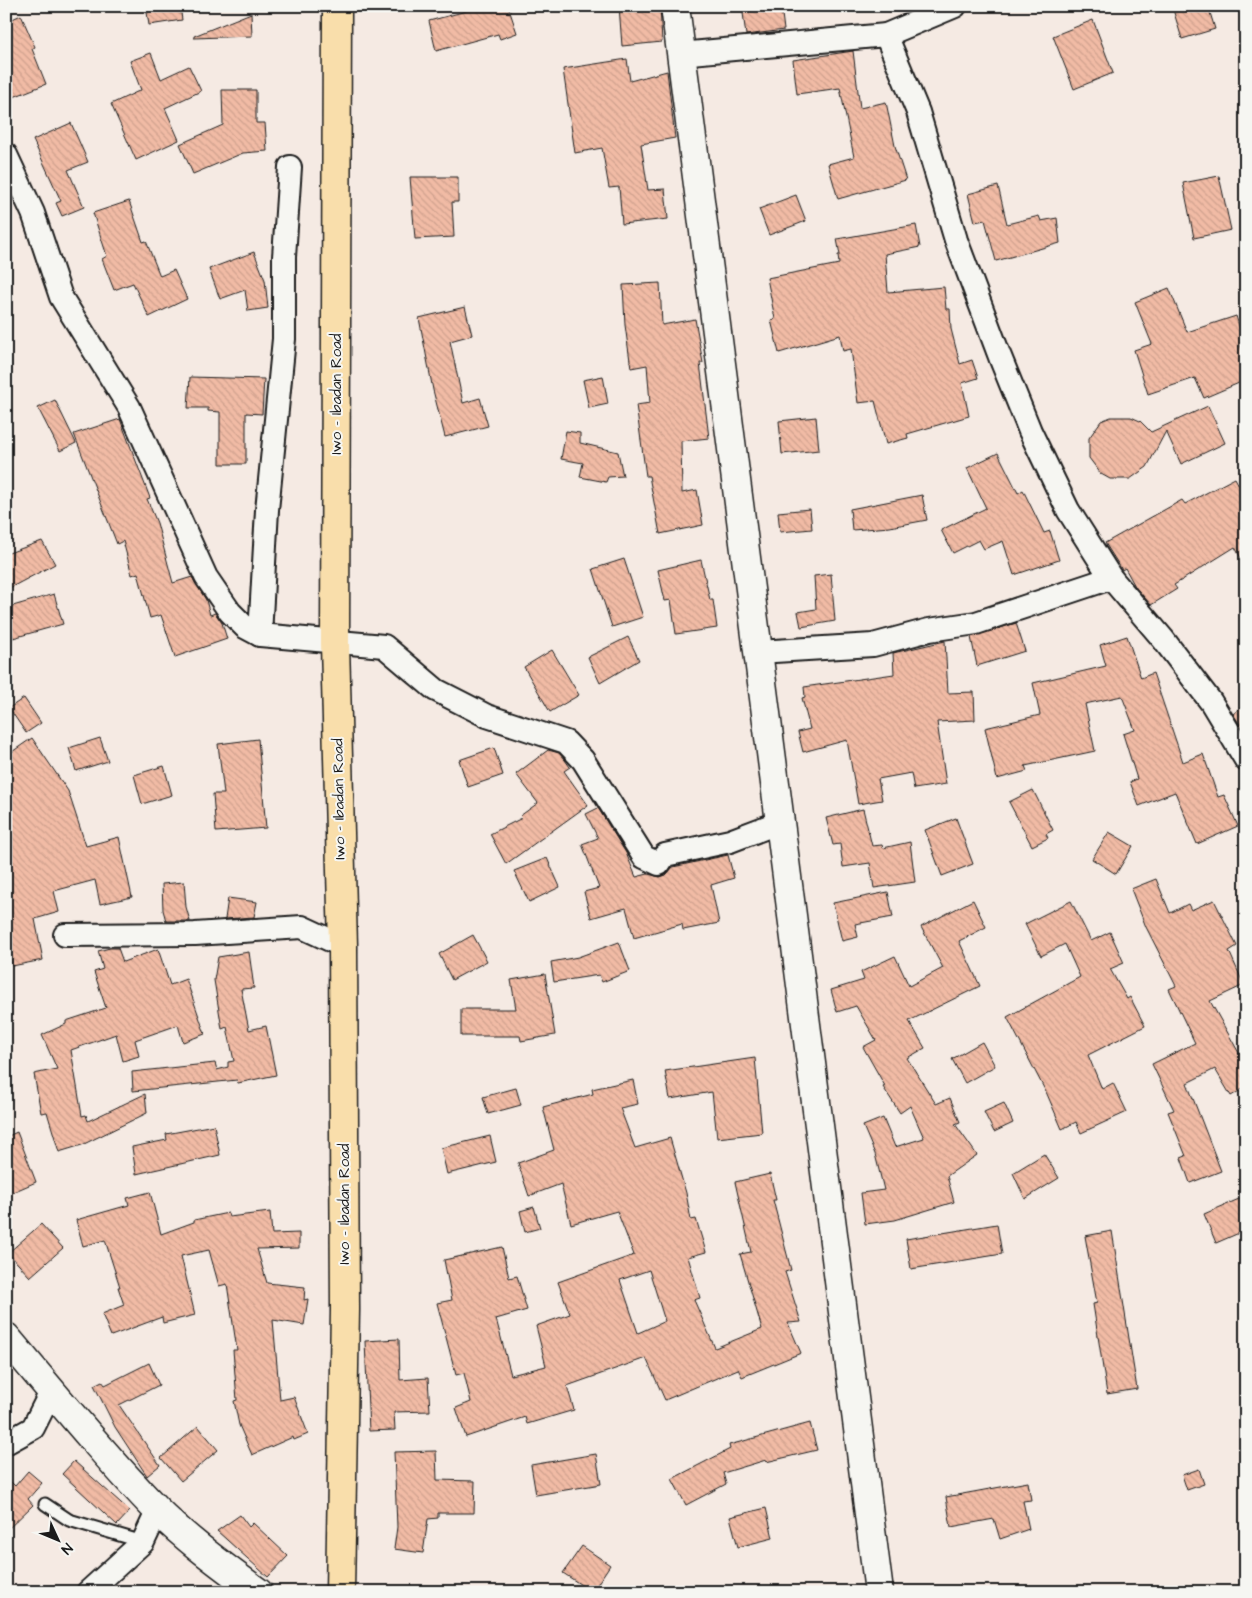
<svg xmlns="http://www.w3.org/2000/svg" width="1252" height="1598" viewBox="0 0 1252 1598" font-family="'Architects Daughter',sans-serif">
<defs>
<pattern id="building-back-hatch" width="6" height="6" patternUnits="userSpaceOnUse" patternTransform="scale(1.25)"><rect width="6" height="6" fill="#f1bba5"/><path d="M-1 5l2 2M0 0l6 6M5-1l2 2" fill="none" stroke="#cea08d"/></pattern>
</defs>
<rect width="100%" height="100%" fill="#f5eae3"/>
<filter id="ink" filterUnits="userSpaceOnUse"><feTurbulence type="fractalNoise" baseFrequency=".02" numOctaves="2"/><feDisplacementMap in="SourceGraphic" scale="10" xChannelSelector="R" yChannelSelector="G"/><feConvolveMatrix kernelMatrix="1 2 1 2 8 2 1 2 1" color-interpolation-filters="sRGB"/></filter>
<g filter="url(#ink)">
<g fill="url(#building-back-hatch)" stroke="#1c1c1c" fill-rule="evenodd">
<path d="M146,6H180L182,20L149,25Z"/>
<path d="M485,6H508L517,33L500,39L498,34L436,51L429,21Z"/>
<path d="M619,6H660L662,42L622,46Z"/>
<path d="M742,6H781L784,30L746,35Z"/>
<path d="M1172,6H1208L1215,29L1182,39Z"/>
<path d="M251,13L252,36L194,38V36Z"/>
<path d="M21,15L35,47L32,49L46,84L6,100V22Z"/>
<path d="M1093,20L1113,73L1074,89L1053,36Z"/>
<path d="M853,51L860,108L886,102L895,146L906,180L838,199L828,164L854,157L840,88L797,94L793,60Z"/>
<path d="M151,53L161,79L189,66L201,91L165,108L179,140L136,160L111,104L141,90L130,61Z"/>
<path d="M627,59L630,81L667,71L675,138L641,144L648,190L665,189L668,219L622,224L619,187L609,188L602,148L575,153L563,69Z"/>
<path d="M222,90H256V123H265L267,151L243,153L193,174L180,144L223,125Z"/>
<path d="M71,123L88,162L68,170L84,207L62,216L56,203L61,201L33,140Z"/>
<path d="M1219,176L1231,230L1194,238L1183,183Z"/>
<path d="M410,177H458V202H452L454,237L415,239Z"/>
<path d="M998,186L1007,224L1039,216L1041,221L1057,218L1060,243L996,261L985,220L975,222L968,194Z"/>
<path d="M796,195L806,221L769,235L759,209Z"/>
<path d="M129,201L143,242L146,241L160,276L174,270L187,299L149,317L133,283L114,290L102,259L107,256L93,213Z"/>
<path d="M916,225L920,247L885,254L888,292L944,287L946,309H950L951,329L960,364L972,360L978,378L962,383L969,416L907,434L908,438L886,444L875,401L858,403L851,349L843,351L840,335L779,353L771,320L775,319L767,278L839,264L838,255H840L837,239Z"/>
<path d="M254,252L265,280L268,308L248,311L245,290L220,299L209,269Z"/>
<path d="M660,283L662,325L695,319L703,363H700L709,438L681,441L682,493L697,490L703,525L660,534L649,476H646L636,405L650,403L647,365L631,368L625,325L623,285Z"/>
<path d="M1169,288L1187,332L1236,316L1245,344L1240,345L1246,359V380L1204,398L1195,378L1148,394L1134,350L1152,344L1135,302Z"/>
<path d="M465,307L472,335L450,341L463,403L480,398L488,426L445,437L433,390L419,318Z"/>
<path d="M603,376L608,404L589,408L583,380Z"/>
<path d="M190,377L264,379L262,414L246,413V464H220V412L208,411V408H188Z"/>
<path d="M55,400L76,443L60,451L38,408Z"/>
<path d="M1208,406L1225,443L1181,464L1166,431L1147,467L1130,479H1110L1101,474L1089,458V438L1101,421L1111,417H1131L1140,421L1151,432Z"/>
<path d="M816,417L819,450L782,454L779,421Z"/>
<path d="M120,419L150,498L147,499L157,523L173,583L192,577L206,600L210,615L215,613L222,623L227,639L175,657L161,615L150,618L138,573L132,575L123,541L117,544L74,434Z"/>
<path d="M566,431L580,433V443L618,452L623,476L608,477L606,482L580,477L583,463L561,459Z"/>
<path d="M998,453L1018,493L1023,490L1044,533L1050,531L1059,560L1014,575L1003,541L984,549L979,540L953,553L941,530L986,508L967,468Z"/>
<path d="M1235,478L1246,498V568L1235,547L1174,585L1177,589L1151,605L1136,588L1125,568L1122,570L1105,543L1182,500L1185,504Z"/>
<path d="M922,495L927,520L890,527L852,530L850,509Z"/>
<path d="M810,509L812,529L780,532L778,512Z"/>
<path d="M42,541L55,564L6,590V554Z"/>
<path d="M624,559L643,617L612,627L593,569Z"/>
<path d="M701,560L710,600H713L717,628L676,634L671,600L665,601L658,570Z"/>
<path d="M831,574L835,621L801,627L798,612L816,609L814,576Z"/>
<path d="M54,594L63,624L13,638L6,608Z"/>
<path d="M1016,623L1025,651L977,666L971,637Z"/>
<path d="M1127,636L1141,678L1153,673L1183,762L1203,754L1218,797L1224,795L1238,826L1197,844L1175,792L1139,806L1130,782L1137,779L1123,734L1135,730L1122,696L1085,704L1095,751L1025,766L1027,771L997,779L985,728L1040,715L1033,683L1106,666L1100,645Z"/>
<path d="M628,637L639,660L600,683L588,657Z"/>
<path d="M945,641L948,693L974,692L975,720L937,722L946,784L914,789L911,773L878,779L882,800L858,804L847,740L803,752L798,732L810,729L802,698L805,697L804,687L894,674L893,653Z"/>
<path d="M552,650L579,695L550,712L524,667Z"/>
<path d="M24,698L41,723L26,733L9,708Z"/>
<path d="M1246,703V734L1233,714Z"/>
<path d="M32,738L68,791L86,846L119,837L132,897L100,904L95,880L54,891L59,912L35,919L43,960L12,966L6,936V756Z"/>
<path d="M100,738L108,761L76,771L69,748Z"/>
<path d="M258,739L266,828L216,832L213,794H224L218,744Z"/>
<path d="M494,748L503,775L468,787L459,760Z"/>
<path d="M548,750L559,753L565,760L570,767L564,771L588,805L506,864L490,834L522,818L520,816L538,803L516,774Z"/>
<path d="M164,766L172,795L142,804L134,775Z"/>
<path d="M1033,790L1053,830L1046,834L1048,838L1032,846L1009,802Z"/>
<path d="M598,808L626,853L636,877L648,874L660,877L666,875L673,867L728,855L734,878L711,885L719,923L683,930L682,924L634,938L626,908L591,918L584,892L599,888L582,844L598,838L586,814Z"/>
<path d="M863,809L872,846L882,845L883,848L910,842L915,882L874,888L870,863L843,867L840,844L833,845L826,818Z"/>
<path d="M956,818L973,864L942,876L925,830Z"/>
<path d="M1109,832L1133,846L1116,874L1092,859Z"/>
<path d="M547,858L560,887L529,902L514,871Z"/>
<path d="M1156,879L1170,913L1188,904L1191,910L1214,900L1237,946L1229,951L1244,985L1210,1001L1239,1053L1246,1049V1087L1231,1096L1215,1069L1187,1083L1221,1171L1190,1183L1181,1158L1186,1156L1168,1112L1174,1110L1152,1064L1195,1043L1169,989L1176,986L1146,927L1131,889Z"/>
<path d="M184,882L186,907L190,921H166L163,910L162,884Z"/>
<path d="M888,892L893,917L855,924L858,937L842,941L833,903Z"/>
<path d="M228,898L257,902L254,917L225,919Z"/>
<path d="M973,900L986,927L959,941L980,986L909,1021L925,1048L907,1058L936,1104L950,1098L960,1122L955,1124L977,1155L947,1176L954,1202L895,1220L865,1224L861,1193L884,1190L875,1154L863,1126L883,1118L895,1147L924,1138L910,1106L900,1113L883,1087L885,1086L863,1047L876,1040L856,1006L837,1012L831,990L864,980L861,972L895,956L909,986L943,968L921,927Z"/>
<path d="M1071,901L1091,941L1110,932L1124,963L1110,969L1127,999L1130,997L1145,1026L1088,1055L1102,1089L1113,1083L1127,1112L1081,1133L1076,1122L1062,1129L1047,1094L1007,1017L1080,977L1065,944L1041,956L1025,924Z"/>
<path d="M473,935L487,961L452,980L439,954Z"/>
<path d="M619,942L630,971L602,982L599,975L554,982L551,962L578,957Z"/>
<path d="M110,948H118L123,962L158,949L170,985L186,979L205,1034L183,1042L178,1025L135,1040L139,1056L123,1061L116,1034L71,1050L82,1116L86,1115L88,1121L145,1094L147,1113L82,1145L59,1152L47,1112L41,1113L34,1074L57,1069L42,1035L66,1024V1021L106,1008L94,972L103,969L98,951Z"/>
<path d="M249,952L254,988L241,989L249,1030L266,1026L276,1075L238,1083L237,1080L133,1091L132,1072L215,1063L217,1070L228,1067V1062L234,1061L227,1027L222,1029L214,980L218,957Z"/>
<path d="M545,974L555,1035L521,1041L520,1036H461V1009H516L511,980Z"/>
<path d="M982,1042L995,1066L965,1083L952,1059Z"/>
<path d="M755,1058L762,1133L717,1138L712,1092L670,1099L665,1071Z"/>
<path d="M633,1080L638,1104L620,1108L635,1148L670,1138L686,1193L691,1220L696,1219L706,1252L688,1257L700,1298L694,1300L715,1348L762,1329L740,1254L751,1252L735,1182L770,1174L776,1200H773L791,1270L785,1272L801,1322L788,1323L801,1353L742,1377L738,1369L665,1400L646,1358L567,1386L574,1410L527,1424L525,1417L466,1437L456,1408L471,1402L464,1373L456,1375L437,1303L452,1300L444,1260L502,1247L509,1278L517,1276L527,1310L496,1319L511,1375L546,1366L536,1326L570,1314L558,1282L634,1255L617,1211L571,1224L561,1184L529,1196L518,1163L554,1150L543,1107L593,1094L592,1089ZM649,1270L665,1321L638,1333L620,1280Z"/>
<path d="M516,1088L521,1105L488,1114L483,1097Z"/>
<path d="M1004,1103L1013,1123L994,1132L984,1112Z"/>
<path d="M214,1125L220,1155L136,1174L132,1147L167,1140L166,1134Z"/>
<path d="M17,1132L36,1182L6,1195V1137Z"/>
<path d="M490,1136L496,1162L447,1174L441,1148Z"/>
<path d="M1044,1154L1059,1178L1025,1199L1013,1173Z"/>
<path d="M150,1192L161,1234L194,1222V1220L228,1213L229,1217L270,1212L272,1234L299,1233V1248L257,1249L267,1283L305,1287L304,1300L308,1299L304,1325L273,1320L280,1400L294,1397L308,1434L294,1440L293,1437L252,1455L239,1425L234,1401L237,1400L233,1350H237L227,1284L219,1286L209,1250L181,1256L195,1315L163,1323L162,1317L111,1336L102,1314L124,1305L118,1287H120L105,1240L83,1246L76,1220L129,1205L127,1198Z"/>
<path d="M1246,1196V1230L1216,1243L1204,1214Z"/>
<path d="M534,1207L540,1228L525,1232L520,1211Z"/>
<path d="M41,1224L63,1248L30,1277L8,1253Z"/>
<path d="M997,1224L1002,1254L911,1269L906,1239Z"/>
<path d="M1112,1231L1137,1389L1107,1394L1093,1304L1097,1303L1085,1236Z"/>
<path d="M399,1339L400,1380L428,1378L430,1411L394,1412L395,1430L369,1431L365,1341Z"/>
<path d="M149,1363L159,1385L119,1405L160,1465L147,1476L115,1427L94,1385L102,1381L105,1385Z"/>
<path d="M810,1423L817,1450L766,1462V1460L723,1473L726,1484L686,1505L672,1479L730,1449L729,1445Z"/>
<path d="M198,1426L218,1450L181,1481L161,1458Z"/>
<path d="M436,1451L437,1480L475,1481L474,1513H438V1518L428,1519L423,1553L394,1549L397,1527L394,1452Z"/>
<path d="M596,1454L601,1484L536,1495L531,1465Z"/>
<path d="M74,1461L130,1511L117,1525L62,1474Z"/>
<path d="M1199,1469L1204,1484L1187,1490L1182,1475Z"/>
<path d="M28,1471L42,1483L28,1499L33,1505L6,1531V1477L15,1486Z"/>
<path d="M1028,1482L1031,1500L1023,1501L1029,1529L1000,1539L994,1519L951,1527L946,1497Z"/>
<path d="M766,1508L773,1538L738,1547L730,1517Z"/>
<path d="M240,1515L249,1527L253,1523L288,1556L268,1577L217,1531Z"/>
<path d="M582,1546L610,1565L592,1592L563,1573Z"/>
</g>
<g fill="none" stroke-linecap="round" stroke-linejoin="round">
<defs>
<path id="service" d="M45,1504L69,1520L143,1542"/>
<g id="minor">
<path d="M886,35L918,112L956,240L1000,357L1030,431L1068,510L1111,578L1163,639L1211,702L1246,760"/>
<path d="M680,54L886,35L955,6"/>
<path d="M6,155L33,213L61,297L129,407L206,577L230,612L245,627L260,635L384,646L436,690L487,716L566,742L583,760L644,857L659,864L665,855L730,841L780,822"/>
<path d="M260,635L267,510L284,339V257L290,167"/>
<path d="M758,652L873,645L929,630L976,623L1111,578"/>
<path d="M65,935L195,934L302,927L343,946"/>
<path d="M6,1443L33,1428L52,1390"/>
<path d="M88,1592L143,1542L158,1510"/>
</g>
<g id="tertiary">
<path d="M675,6L879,1592"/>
<path d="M6,1337C55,1395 104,1455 157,1510C188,1541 223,1566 258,1592"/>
</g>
<path id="primary" d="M337,6L335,644L343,946L345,1310L340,1592"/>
</defs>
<use href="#service" stroke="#1c1c1c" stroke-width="15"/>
<use href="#minor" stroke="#1c1c1c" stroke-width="26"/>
<use href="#tertiary" stroke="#1c1c1c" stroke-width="31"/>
<use href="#primary" stroke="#1c1c1c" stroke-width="31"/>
<use href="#service" stroke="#f6f6f2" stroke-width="11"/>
<use href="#minor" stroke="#f6f6f2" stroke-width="22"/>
<use href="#tertiary" stroke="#f6f6f2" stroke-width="28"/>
<use href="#primary" stroke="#f9deab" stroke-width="28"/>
</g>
</g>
<g text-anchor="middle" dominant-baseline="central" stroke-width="4" stroke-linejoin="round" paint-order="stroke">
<g font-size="15" fill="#1c1c1c" stroke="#f6f6f2">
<text transform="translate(336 394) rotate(-90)">Iwo - Ibadan Road</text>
<text transform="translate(339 799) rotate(-91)">Iwo - Ibadan Road</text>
<text transform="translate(344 1204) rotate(-90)">Iwo - Ibadan Road</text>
</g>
</g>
<rect width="1252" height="1598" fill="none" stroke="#f6f6f2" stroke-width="25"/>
<rect x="12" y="12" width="1227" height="1573" fill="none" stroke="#1c1c1c" stroke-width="2" filter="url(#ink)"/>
<g transform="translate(58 1540) rotate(134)" stroke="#f6f6f2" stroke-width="4" paint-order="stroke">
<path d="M0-4L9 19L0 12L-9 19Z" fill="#1c1c1c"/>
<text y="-8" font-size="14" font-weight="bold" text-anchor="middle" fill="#1c1c1c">N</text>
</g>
</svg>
